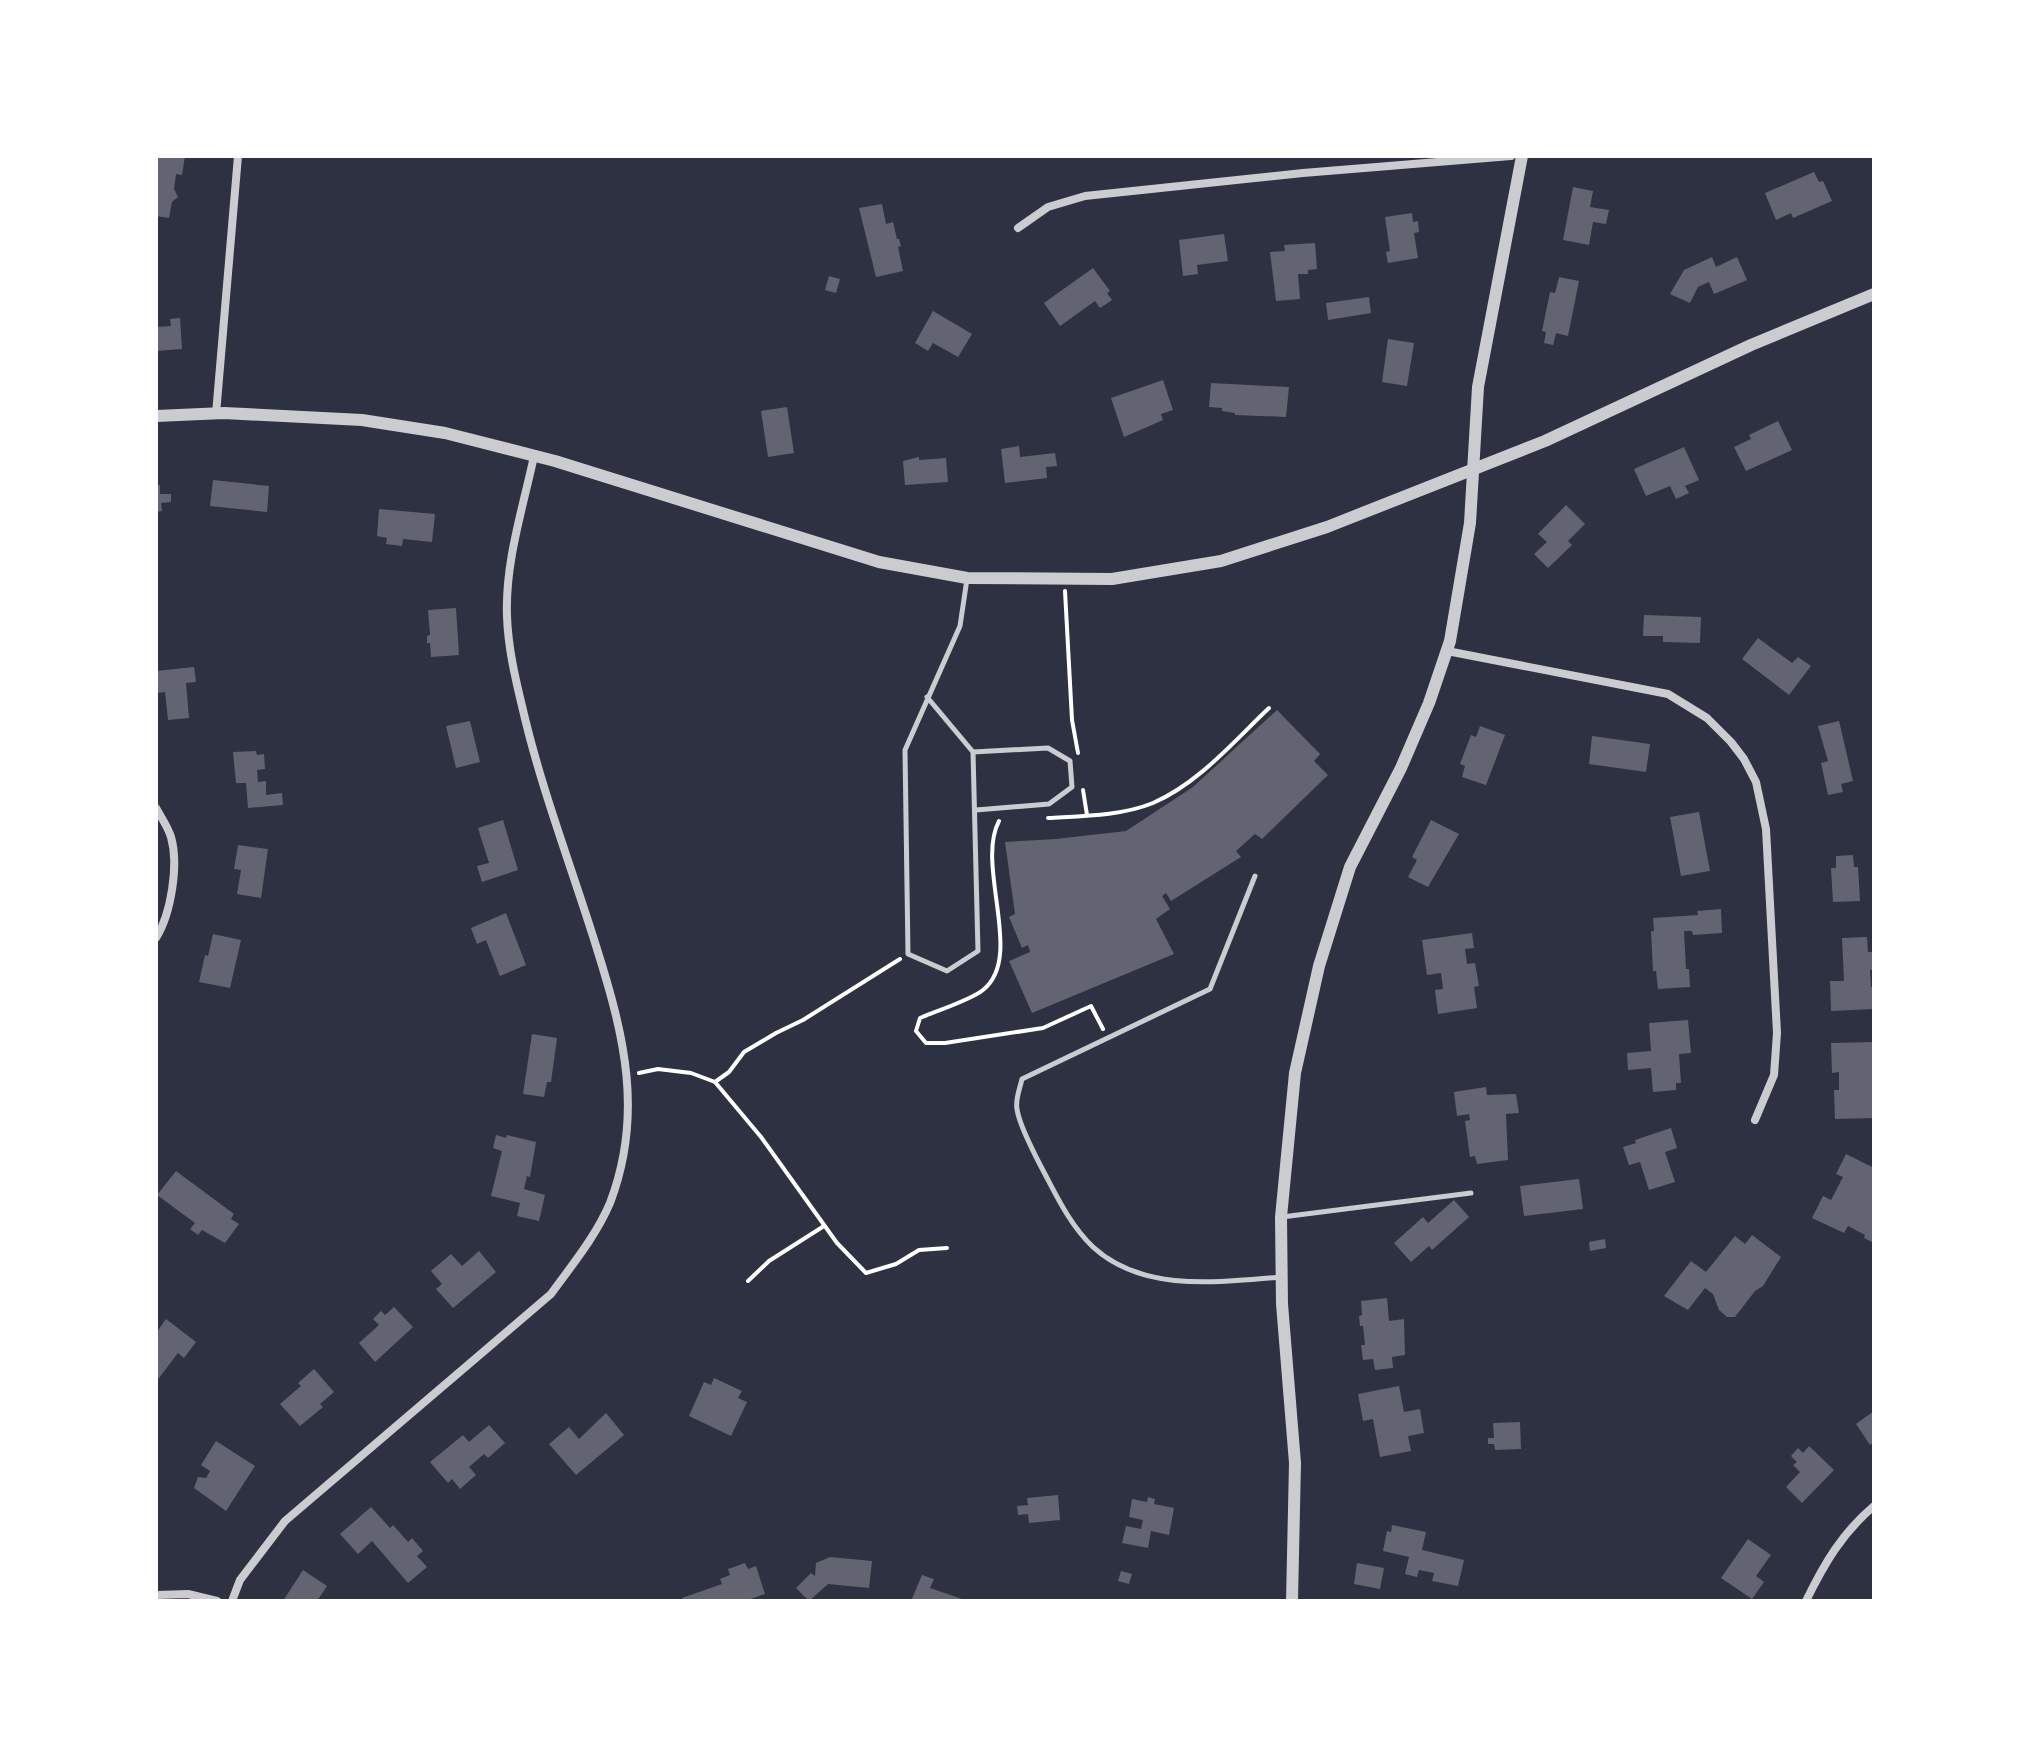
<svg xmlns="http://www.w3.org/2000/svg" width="2030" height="1757" viewBox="0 0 2030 1757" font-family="Raleway,sans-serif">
<rect width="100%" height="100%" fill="#2d3142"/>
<g fill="#626471">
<path d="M156,156H185L182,175L176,174L174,189L178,197L172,202L169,218L156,216Z"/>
<path d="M1814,172L1819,182L1823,181L1832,201L1793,218L1791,213L1776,220L1765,193Z"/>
<path d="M1573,187L1593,191L1590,207L1609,210L1606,224L1593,222L1589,245L1563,240Z"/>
<path d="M882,204L886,224L893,222L897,239H899L901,246L898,247L903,271L876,277L859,208Z"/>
<path d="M1412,213L1413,222L1418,221L1419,232L1414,233L1418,258L1388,263L1386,252L1390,251L1385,217Z"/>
<path d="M1224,234L1228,261L1197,265L1198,274L1183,276L1179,240Z"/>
<path d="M1315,243L1317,269L1308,270V274H1298L1300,299L1276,301L1270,252L1285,251L1284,245Z"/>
<path d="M1712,257L1716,267L1737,257L1747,280L1714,294L1709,282L1698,287L1690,303L1670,294L1684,270Z"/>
<path d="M1093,268L1110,291L1107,293L1112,300L1100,308L1095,301L1060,326L1044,303Z"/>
<path d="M829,276L840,279L836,293L825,290Z"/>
<path d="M1559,277L1579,281L1568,336L1556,333L1553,345L1544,343L1546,332L1542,331L1550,292L1555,293Z"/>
<path d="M1369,297L1371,313L1328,320L1326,303Z"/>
<path d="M933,311L972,334L958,357L933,343L928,351L915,343Z"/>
<path d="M180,318L182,349L156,351V327L171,326L170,319Z"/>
<path d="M1388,339L1414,343L1407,386L1382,382Z"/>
<path d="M1163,380L1173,410L1161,414L1163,420L1124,437L1111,398Z"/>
<path d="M1211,383L1289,387L1286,417L1235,415V413L1222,411V408L1209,407Z"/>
<path d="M787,407L794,453L768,457L761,411Z"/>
<path d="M1778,421L1792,450L1746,471L1734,447L1751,439L1749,435Z"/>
<path d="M1019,446L1020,457L1055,453L1057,466L1046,467L1047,478L1005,483L1001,449Z"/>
<path d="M1684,447L1699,480L1685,486L1689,493L1676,499L1670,486L1646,496L1634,469Z"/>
<path d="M919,457V460L946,458L948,482L905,485L903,461Z"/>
<path d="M213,480L269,486L267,512L210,506Z"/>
<path d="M156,485H160V494H171V502L161,503L162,511L156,512Z"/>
<path d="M1566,505L1585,524L1568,541L1572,545L1548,568L1534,554L1547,542L1538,534Z"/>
<path d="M379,509L435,514L432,542L403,539L402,546L386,544L387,538L377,536Z"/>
<path d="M456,608L459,655L431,657L430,643H427V636L430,635L428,610Z"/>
<path d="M1644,615L1701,617L1700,643L1663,642V636H1643Z"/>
<path d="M1758,638L1792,663L1798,657L1811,666L1789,695L1742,659Z"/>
<path d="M194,667L196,682L186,683L189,718L168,720L165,692L156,693V671Z"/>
<path d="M1277,710L1320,754L1314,761L1328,775L1262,839L1255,834L1236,851L1241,857L1171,901L1166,893L1162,896L1170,909L1156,919L1174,954L1032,1013L1009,961L1030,952L1028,945L1022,948L1009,917L1015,914L1005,842L1056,839L1126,831L1193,787Z"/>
<path d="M470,721L480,762L456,768L446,726Z"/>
<path d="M1839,721L1853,781L1841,784L1843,792L1828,795L1821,763L1828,761L1818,726Z"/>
<path d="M1480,726L1505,735L1486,785L1462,777L1465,766L1460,764L1471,735L1476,737Z"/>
<path d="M1592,736L1650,744L1646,772L1589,764Z"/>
<path d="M256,751L257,755L264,754L265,769L257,770L258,782L266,781V795L282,793L283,805L248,808L246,783H236L233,752Z"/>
<path d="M1699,812L1710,871L1681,876L1670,817Z"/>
<path d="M503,820L518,870L482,882L477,866L489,863L478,828Z"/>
<path d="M1431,820L1459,834L1428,887L1408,877L1417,860L1412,857Z"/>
<path d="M238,845L268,849L261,898L237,894L241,870L234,869Z"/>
<path d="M1853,855L1854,867H1858L1860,901L1833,902L1831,868H1836V856Z"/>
<path d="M1721,909L1722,933L1693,935L1692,931H1684L1686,969H1689L1690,987L1658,989L1656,971H1653L1651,931H1654L1653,918L1698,915L1697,911Z"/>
<path d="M506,913L526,965L500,976L486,940L477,944L471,928Z"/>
<path d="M1472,933L1474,948L1465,949L1467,964L1475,963L1479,986L1474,987L1477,1008L1438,1014L1435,990L1443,989L1441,973L1427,975L1422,940Z"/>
<path d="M213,934L241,940L230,988L199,982L205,955L208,956Z"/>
<path d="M1867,937L1868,952H1874V970H1870L1871,987H1874V1009L1831,1011L1830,981H1844L1842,938Z"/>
<path d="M1688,1020L1691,1053L1679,1054L1681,1083H1676V1090L1653,1092L1651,1068L1628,1070L1627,1053L1651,1051L1649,1023Z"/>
<path d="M532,1034L557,1038L551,1082H547L544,1097L523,1094Z"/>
<path d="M1874,1042V1118L1835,1119L1834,1090H1839V1072L1832,1073L1831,1043Z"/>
<path d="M1486,1087L1487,1095L1516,1094L1519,1113L1506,1114L1508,1160L1477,1164L1475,1156L1470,1157L1465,1121L1470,1120L1469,1114L1457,1116L1454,1092Z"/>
<path d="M1671,1128L1677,1148L1665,1152L1675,1182L1649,1190L1640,1162L1629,1165L1623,1147L1636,1143L1635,1140Z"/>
<path d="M496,1135L506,1138L507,1135L536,1142L530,1177L527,1176L524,1189L545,1195L539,1221L517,1216L520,1203L491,1196L502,1151L493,1148Z"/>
<path d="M1846,1154L1874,1168L1872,1242L1864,1238L1865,1235L1848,1226L1844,1233L1812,1218L1823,1196L1831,1200L1843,1177L1836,1174Z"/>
<path d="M176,1171L234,1214L231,1219L239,1224L225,1243L202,1230L198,1235L190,1229L195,1223L157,1195Z"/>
<path d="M1579,1179L1583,1209L1524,1216L1520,1186Z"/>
<path d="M1454,1200L1469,1217L1432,1250L1429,1246L1411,1262L1394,1243L1423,1217L1428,1223Z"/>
<path d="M1752,1235L1781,1257L1763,1286L1755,1291L1735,1317H1727L1719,1310L1713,1294L1705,1288L1688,1310L1664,1296L1691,1261L1706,1272L1735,1236L1745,1244Z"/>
<path d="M1605,1239L1606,1248L1590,1251L1589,1242Z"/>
<path d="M479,1251L496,1272L453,1308L436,1289L442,1284L431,1271L451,1254L462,1266Z"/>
<path d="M1387,1298L1389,1321L1404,1319L1405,1355L1392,1357L1393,1368L1375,1370L1373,1359L1363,1360L1361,1345H1365L1363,1326H1360L1359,1316L1362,1315L1361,1301Z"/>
<path d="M394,1307L413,1327L375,1362L359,1343L379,1325L373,1319L381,1311L385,1315Z"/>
<path d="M166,1319L196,1342L184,1358L178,1353L156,1382V1333Z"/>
<path d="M314,1369L334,1392L320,1404L323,1407L300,1426L280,1404L301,1386L298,1383Z"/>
<path d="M714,1378L742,1391L738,1398L747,1402L731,1436L689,1416L704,1382L711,1385Z"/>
<path d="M1399,1386L1404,1412L1420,1409L1424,1433L1408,1436L1411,1451L1380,1457L1373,1419L1363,1421L1358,1394Z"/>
<path d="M1874,1411V1442L1870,1445L1856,1424Z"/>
<path d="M606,1413L624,1435L576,1475L549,1444L569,1427L579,1439Z"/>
<path d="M1520,1422L1521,1449L1495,1450L1494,1444H1488V1438H1494L1493,1423Z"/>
<path d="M489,1425L505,1443L488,1458L484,1454L469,1467L476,1475L460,1489L452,1479L448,1483L430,1462L463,1435L469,1442Z"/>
<path d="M216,1441L255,1466L226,1511L194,1488L198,1477L206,1478L210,1471L201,1465Z"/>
<path d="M1809,1446L1834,1470L1802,1503L1786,1487L1800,1472L1793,1465L1797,1462L1791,1456L1798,1448L1803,1453Z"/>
<path d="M1058,1495L1060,1520L1029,1523L1028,1514L1018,1515L1017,1506L1028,1505L1027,1498Z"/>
<path d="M1148,1497L1155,1499L1154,1504L1174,1508L1169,1535L1151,1531L1148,1548L1122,1543L1126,1526L1141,1529L1143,1520L1129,1517L1132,1499L1147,1502Z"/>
<path d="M371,1507L390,1528L393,1525L408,1542L412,1538L423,1551L417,1556L427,1567L408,1583L372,1541L358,1554L340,1534Z"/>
<path d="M1392,1525L1426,1532L1422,1550L1464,1560L1458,1586L1432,1581L1434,1573L1419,1570L1417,1577L1405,1574L1409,1557L1383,1551L1387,1531L1391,1532Z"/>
<path d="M1748,1539L1771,1555L1756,1576L1764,1582L1752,1599L1721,1578Z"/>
<path d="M830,1557L872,1561L869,1588L828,1584L809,1601L796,1588L811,1573L815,1576L816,1563Z"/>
<path d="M745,1563L748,1569L756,1566L765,1594L745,1601H683L682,1598L722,1584L720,1579L730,1575L728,1569Z"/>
<path d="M1357,1563L1384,1568L1380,1589L1354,1584Z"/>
<path d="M303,1570L327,1586L317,1601H283Z"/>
<path d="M1121,1571L1132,1574L1129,1584L1118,1581Z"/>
<path d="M922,1575L934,1579L930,1588L968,1601H911Z"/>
</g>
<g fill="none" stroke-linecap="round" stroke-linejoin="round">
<g stroke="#fff" stroke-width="4">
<path d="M1065,591L1072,720L1078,753"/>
<path d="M1083,790L1087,815"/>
<path d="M1048,818C1082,816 1121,816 1153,803C1199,783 1233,742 1269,708"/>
<path d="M999,821C975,866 1025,957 983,990C971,1000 936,1011 920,1018L916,1031L926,1043H945L1043,1028L1091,1006L1103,1029"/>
<path d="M639,1073L658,1069L691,1073L715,1082L761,1137L837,1243L866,1273L896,1264L919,1250L947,1248"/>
<path d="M715,1082L729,1072L744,1052L776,1033L803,1020L900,959"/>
<path d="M748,1281L769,1261L824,1226"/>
</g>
<g stroke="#caccd0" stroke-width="5">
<path d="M927,697L973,752L978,951L947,971L908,954L905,750L960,626L967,579"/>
<path d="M973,752L1048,748L1070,761L1072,787L1049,804L976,810"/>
<path d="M1255,876L1210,989L1022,1079C1020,1088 1015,1100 1017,1109C1019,1125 1038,1161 1046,1176C1059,1201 1072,1227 1093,1247C1143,1293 1219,1282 1281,1277"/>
<path d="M1282,1217L1471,1193"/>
</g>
<g stroke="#caccd0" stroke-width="8">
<path d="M1018,228L1048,207L1085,196L1303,173L1511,156"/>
<path d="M216,414L238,156"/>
<path d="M1447,651L1668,694L1707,718L1731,742L1744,759L1756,782L1766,829L1777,1033L1774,1075L1755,1120"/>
<path d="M156,808C161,817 168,827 171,837C179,865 171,914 156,938"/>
<path d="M156,1595L188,1594L217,1601"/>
<path d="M232,1601L240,1580L285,1521L551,1294C572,1265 596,1236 610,1203C644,1114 624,1035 597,949C572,868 541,789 522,706C515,677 508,647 507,616C505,562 523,508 534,456"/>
<path d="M1806,1601C1824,1564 1842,1533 1874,1506"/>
</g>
<g stroke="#caccd0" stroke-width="12">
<path d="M156,416L224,413L362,420L445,433L555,461L879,562L967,578L1112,579L1221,561L1327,527L1545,441L1751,345L1874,294"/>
<path d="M1292,1601L1295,1463L1282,1304L1281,1217L1295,1073L1319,966L1350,867L1401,768L1429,703L1450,641L1470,523L1478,387L1522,156"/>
</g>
</g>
<rect width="2030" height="1757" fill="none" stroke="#ffffff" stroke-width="316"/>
</svg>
